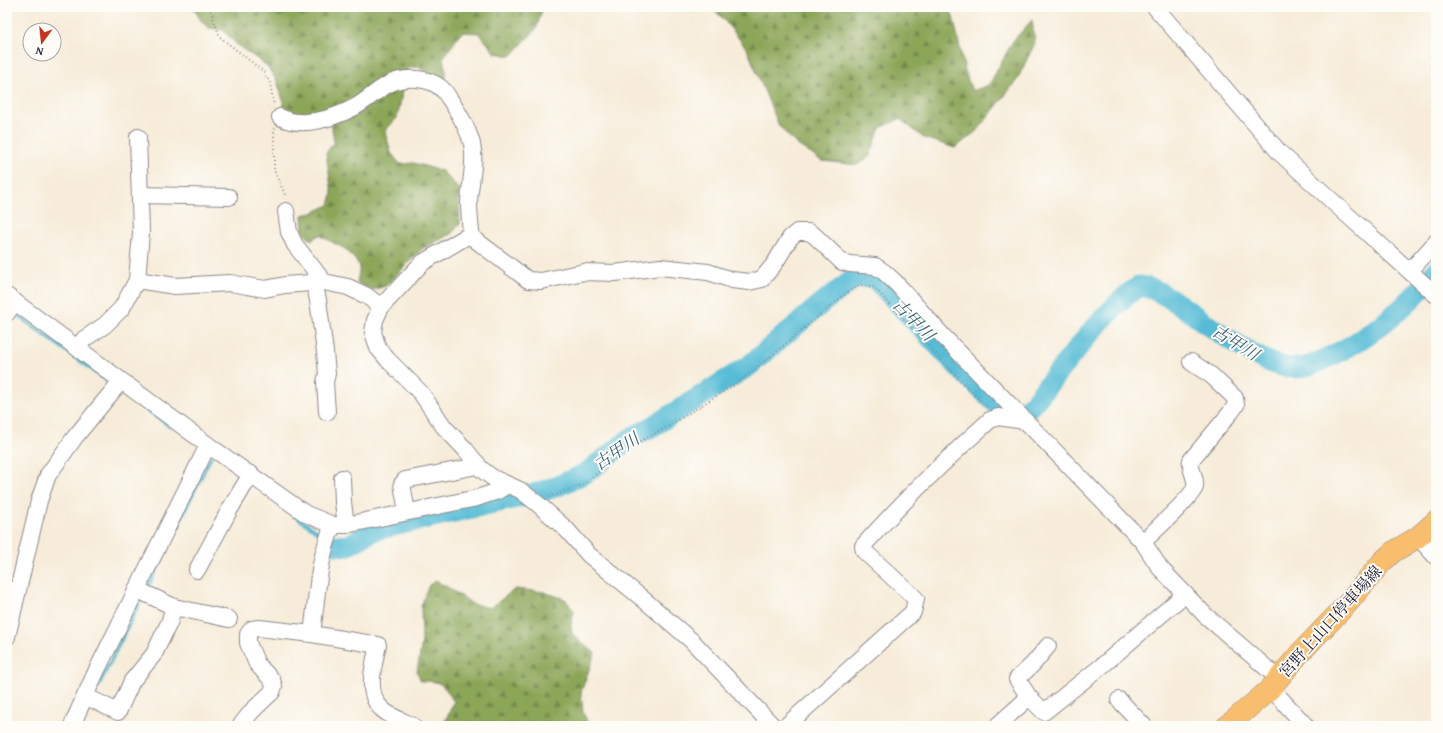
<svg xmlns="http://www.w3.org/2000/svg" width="1443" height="733" viewBox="0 0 1443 733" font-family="'Gentium Book Plus','Noto Serif JP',serif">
<defs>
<pattern id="forest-firs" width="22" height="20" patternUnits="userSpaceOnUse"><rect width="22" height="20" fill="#8ca659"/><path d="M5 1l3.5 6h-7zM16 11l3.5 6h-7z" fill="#72874b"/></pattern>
</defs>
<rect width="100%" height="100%" fill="#fdfcf7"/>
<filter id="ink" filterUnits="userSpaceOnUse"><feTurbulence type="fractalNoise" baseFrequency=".025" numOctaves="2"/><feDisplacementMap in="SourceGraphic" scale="8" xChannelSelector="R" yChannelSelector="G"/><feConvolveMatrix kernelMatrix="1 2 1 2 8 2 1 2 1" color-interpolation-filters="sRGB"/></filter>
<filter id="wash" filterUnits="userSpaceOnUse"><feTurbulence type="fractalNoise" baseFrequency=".012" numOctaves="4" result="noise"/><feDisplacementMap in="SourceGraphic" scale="16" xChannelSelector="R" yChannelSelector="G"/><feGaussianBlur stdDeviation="0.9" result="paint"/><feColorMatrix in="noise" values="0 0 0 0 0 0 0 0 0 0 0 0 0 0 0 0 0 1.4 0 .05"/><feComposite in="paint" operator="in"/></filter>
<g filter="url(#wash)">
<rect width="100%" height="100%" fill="#f7ecd9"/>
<g fill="url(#forest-firs)" stroke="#57644a">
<path d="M193,7H543L536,29L511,56L495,53L479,33L462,32L443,58L446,72L445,83L418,67L408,68L397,118L385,131L391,153L400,164L414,163L442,171L459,189L460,224L451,234L422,249L386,286L372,290L357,283L360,266L347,250L319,235L311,240L303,233L302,215L312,213L329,205L332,194L326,153L334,142L330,114L285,116L283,100L277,81L267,66L236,44L223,30L209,28L202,22Z"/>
<path d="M671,7H950C959,35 961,64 972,91L989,85L1013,41L1032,20L1035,43L1017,80L978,130L955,148L924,138L900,119L880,128L870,156L857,165L822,161L796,144L779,126L747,49L725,21L714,10H683Z"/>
<path d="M436,581L449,588L473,604L490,608L515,589L544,592L565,599L574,611L571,625L572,634L595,653L581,692L583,712L589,726H445V721L454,702C443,684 442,681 421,681L417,672L422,641L421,606L429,585Z"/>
</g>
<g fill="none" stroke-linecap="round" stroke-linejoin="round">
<g stroke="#57bcd6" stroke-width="3.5">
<path d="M13,312L113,385"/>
<path d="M119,390L169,426"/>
<path d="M293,515L324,536"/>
<path d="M147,589L211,457"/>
<path d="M96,691L143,596"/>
</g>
<path stroke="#57bcd6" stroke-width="21" d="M336,545L347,546L375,530L534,494L560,485L586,473L631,438L650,428L750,365L822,303L858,276L876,280L963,372L1004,411L1022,412L1032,405C1054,377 1076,349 1099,323C1112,310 1124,295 1140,286C1163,289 1189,312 1208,325C1230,339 1270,370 1297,368C1306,368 1317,363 1325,359C1367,340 1408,307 1436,271"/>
</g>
</g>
<g filter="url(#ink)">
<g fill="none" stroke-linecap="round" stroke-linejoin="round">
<defs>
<g id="minor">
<path d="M1155,7L1279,152L1344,212L1436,295"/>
<path d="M280,117C302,129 334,118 355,107C366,101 376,91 387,85C403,76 431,76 444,91C446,93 448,97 451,101C458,112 469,131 472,144C476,162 470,183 469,202C469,211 470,222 471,232L469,235L422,263L381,307L375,320L373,332L378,348L388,360L421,393L444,427L465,449L481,469L493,478L520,490L538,504L567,530L589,555L643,599L692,641L773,726"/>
<path d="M140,195L229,197"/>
<path d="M286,211L289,232L295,245L324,282"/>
<path d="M469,235L528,280L541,281L584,272L615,273L660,267L708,272L732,280L749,282L762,279L775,263L790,238L797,232H809L815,236L842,262L850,264L875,266L884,272L896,283L942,335L1143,542L1160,568L1205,615L1278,678"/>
<path d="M1410,271L1436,242"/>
<path d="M137,280L175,286L230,283L265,289L285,285L324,282L348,287L367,296L381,307"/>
<path d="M314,282L318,300L325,352L327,374L325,382L327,412"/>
<path d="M7,296L208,445L306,514L333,525H346L477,498L498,491L508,485"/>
<path d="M7,313L15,302"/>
<path d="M78,347L84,339L105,325L122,308L137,280L141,233L138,137"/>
<path d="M342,478L343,502L346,525"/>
<path d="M407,512L402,484L405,480L472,467L477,463"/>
<path d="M1418,537L1436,557"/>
<path d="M1143,542C1152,533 1192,497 1195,487C1197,477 1189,471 1191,460L1231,412L1236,405L1235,398L1212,376L1191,362"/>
<path d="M197,570L230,509L251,474"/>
<path d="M136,589L174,607L229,619"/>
<path d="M312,634L378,645C374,664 364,694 383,710C391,717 403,721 413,726"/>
<path d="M7,637L39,501L48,475L75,437L121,381"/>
<path d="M1048,646L1033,664L1017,679L1029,697L1044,712L1103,665L1185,594"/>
<path d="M1269,690L1279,697L1306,726"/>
<path d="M85,696L118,712L132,681L154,654L169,623L174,607"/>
<path d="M1119,700L1144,726"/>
<path d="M998,725L1029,697"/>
<path d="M74,726L73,723L95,674L208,445"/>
<path d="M240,726L252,711L272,692L274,686L272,680L257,664L248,643V634L252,629L259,628L312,634C317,597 318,559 333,525"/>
<path d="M786,726L913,612L916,599L864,551L863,546C903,501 945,460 990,420L998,417L1024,421"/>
</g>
<path id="major" d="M1227,726L1269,690L1301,652L1348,603L1382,562L1393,552L1418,537L1436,521"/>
</defs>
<use href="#minor" stroke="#8c878a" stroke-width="18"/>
<use href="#major" stroke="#8c878a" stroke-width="22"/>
<g stroke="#8c878a" stroke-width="2" stroke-dasharray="1 3" stroke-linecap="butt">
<path d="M209,7L220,37L264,72L270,83L274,105"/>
<path d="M275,128L274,132V170L286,197"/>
<path d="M549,497L584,484L628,448L667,427L737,383L764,362L844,295L859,285H867L875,288L970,391L987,407"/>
</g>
<use href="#minor" stroke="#fff" stroke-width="16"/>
<use href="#major" stroke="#f9be6d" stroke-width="21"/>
</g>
</g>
<g text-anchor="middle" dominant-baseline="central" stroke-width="4" stroke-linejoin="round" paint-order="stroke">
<g font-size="16" fill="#22223b" stroke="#fdfcf7">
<text transform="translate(1330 621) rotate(-48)">宮野上山口停車場線</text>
</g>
<g font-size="17" font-style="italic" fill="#376079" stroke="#fdfcf7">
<text transform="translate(914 319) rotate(46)">古甲川</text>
<text transform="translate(1236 342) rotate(32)">古甲川</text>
<text transform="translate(616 451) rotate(-35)">古甲川</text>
</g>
</g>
<rect width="1443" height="733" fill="none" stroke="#fdfcf7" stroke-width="24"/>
<g transform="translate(42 42) rotate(195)"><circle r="19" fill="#fdfcf7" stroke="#a5a5ac"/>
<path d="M0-3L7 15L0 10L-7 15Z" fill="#c8321e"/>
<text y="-6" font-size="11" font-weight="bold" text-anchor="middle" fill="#22223b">N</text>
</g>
</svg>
